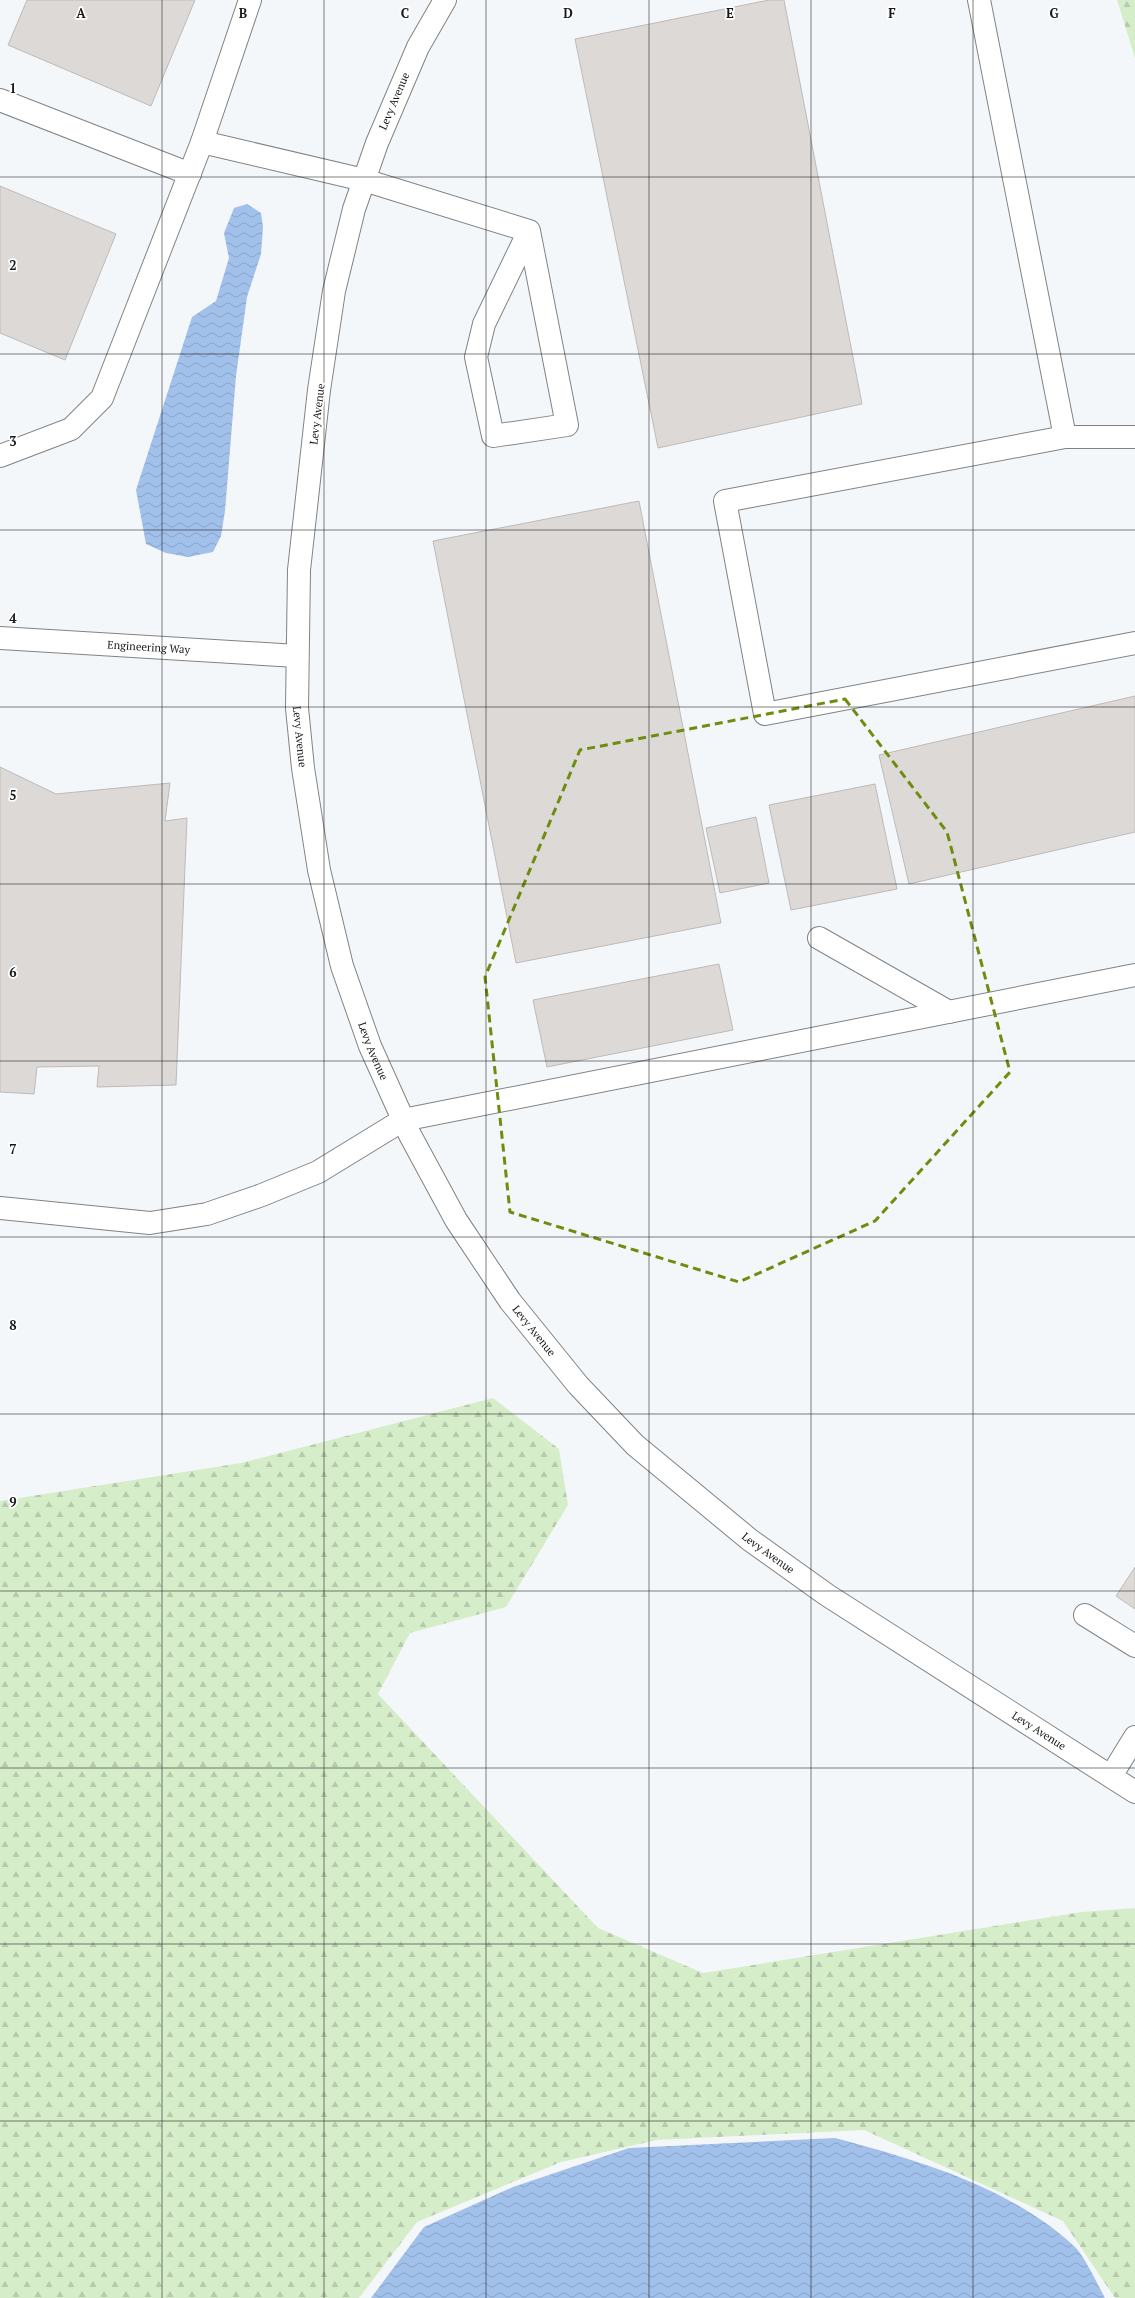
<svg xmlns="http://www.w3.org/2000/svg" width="1135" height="2298" viewBox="0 0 1135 2298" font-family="'PT Serif',serif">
<defs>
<pattern id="forest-firs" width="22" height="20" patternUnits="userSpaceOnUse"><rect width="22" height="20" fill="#d6edca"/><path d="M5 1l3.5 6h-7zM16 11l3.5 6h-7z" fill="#b7caad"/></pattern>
<pattern id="water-waves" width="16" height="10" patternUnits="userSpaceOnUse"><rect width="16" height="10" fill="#a1c0ea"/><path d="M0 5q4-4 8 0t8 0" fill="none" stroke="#8aa4c8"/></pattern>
</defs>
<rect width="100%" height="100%" fill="#f4f7fa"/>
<g fill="url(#forest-firs)">
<path d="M1117,0H1135V58Z"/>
<path d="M493,1398L559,1449L568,1505L506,1607L410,1633L378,1694L598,1928L703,1973L1081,1912L1135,1908V2298H1115L1063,2221L864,2130L657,2140L561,2162L417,2222L359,2298H0V1501L241,1463Z"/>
</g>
<g fill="url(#water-waves)">
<path d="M247,204L261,213L263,227L261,254L247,297L236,376L225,511L221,536L213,552L188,557L166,553L146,544L136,490L192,317L216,301L229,258L224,233L234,208Z"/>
<path d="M835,2138C918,2160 1010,2187 1074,2246C1084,2255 1098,2285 1105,2298H371L424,2227L513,2187L629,2148Z"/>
</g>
<g fill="#ddd9d7" stroke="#bebab9">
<path d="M27,0H195L151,106L8,45Z"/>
<path d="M769,0H784L862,404L658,448L575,39Z"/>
<path d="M0,186L116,234L65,360L0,333Z"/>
<path d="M639,501L721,923L516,963L433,541Z"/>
<path d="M1135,696V832L909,884L879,755Z"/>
<path d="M0,767L56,794L170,783L165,821L187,818L176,1085L97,1087L99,1066L37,1067L34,1094L0,1092Z"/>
<path d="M875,784L897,889L791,910L769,805Z"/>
<path d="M756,817L769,883L720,893L706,828Z"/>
<path d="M719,964L733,1030L547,1067L533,1000Z"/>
<path d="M1135,1567V1609L1116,1596Z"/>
</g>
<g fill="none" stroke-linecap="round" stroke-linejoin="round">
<defs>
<g id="minor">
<path id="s1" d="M445,0L418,47L377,143L354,209L334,291L319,390L299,570L297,708L303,768L319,870L342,966L370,1046L410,1135L456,1220L510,1301L578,1385L635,1445L750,1540L827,1595L1135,1792"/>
<path d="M979,0L1065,437"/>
<path d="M0,100L190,174"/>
<path d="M202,142L364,180L529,231L567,425L493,436L476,357L484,324L529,231"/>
<path d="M1135,437H1065L725,501L765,714L1135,643"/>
<path d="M0,456L71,429L102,398L202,142L250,0"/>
<path id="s2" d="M0,638L297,656"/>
<path d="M819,938L949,1012"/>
<path d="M0,1208L150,1223L207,1214L262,1195L318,1172L403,1120L1135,975"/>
<path d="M1085,1615L1135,1646"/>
<path d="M1111,1776L1135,1737"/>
</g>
</defs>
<use href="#minor" stroke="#808385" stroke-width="24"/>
<use href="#minor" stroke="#fff" stroke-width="22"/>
</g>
<path fill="none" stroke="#6e8d0e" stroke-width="3" stroke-dasharray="8 5" stroke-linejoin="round" d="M845,699L947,832L1010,1072L875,1221L739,1282L510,1212L485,977L580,750Z"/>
<path fill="none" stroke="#171819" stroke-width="1" stroke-opacity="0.55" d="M162,0V2298M324,0V2298M486,0V2298M649,0V2298M811,0V2298M973,0V2298M0,177H1135M0,354H1135M0,530H1135M0,707H1135M0,884H1135M0,1061H1135M0,1237H1135M0,1414H1135M0,1591H1135M0,1768H1135M0,1944H1135M0,2121H1135"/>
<g text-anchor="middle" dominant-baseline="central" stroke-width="3.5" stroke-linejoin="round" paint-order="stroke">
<g font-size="11" fill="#171819" stroke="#fff">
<text transform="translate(394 101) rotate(-67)">Levy Avenue</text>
<text transform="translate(317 414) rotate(-83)">Levy Avenue</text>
<text stroke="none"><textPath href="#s2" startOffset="149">Engineering Way</textPath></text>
<text stroke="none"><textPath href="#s1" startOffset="761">Levy Avenue</textPath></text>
<text stroke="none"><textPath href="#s1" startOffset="1085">Levy Avenue</textPath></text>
<text stroke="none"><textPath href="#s1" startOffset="1409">Levy Avenue</textPath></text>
<text stroke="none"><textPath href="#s1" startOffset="1733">Levy Avenue</textPath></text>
<text stroke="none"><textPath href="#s1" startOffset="2057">Levy Avenue</textPath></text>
</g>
</g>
<g font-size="13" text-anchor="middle" font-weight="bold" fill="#171819" stroke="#fff" stroke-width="3.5" stroke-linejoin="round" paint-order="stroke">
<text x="81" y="18">A</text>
<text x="243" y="18">B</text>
<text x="405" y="18">C</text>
<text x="568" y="18">D</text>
<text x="730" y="18">E</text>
<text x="892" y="18">F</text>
<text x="1054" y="18">G</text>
<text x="13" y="93">1</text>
<text x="13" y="270">2</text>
<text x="13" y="446">3</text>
<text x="13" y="623">4</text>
<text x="13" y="800">5</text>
<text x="13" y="977">6</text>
<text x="13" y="1154">7</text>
<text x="13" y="1330">8</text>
<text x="13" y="1507">9</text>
</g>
</svg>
